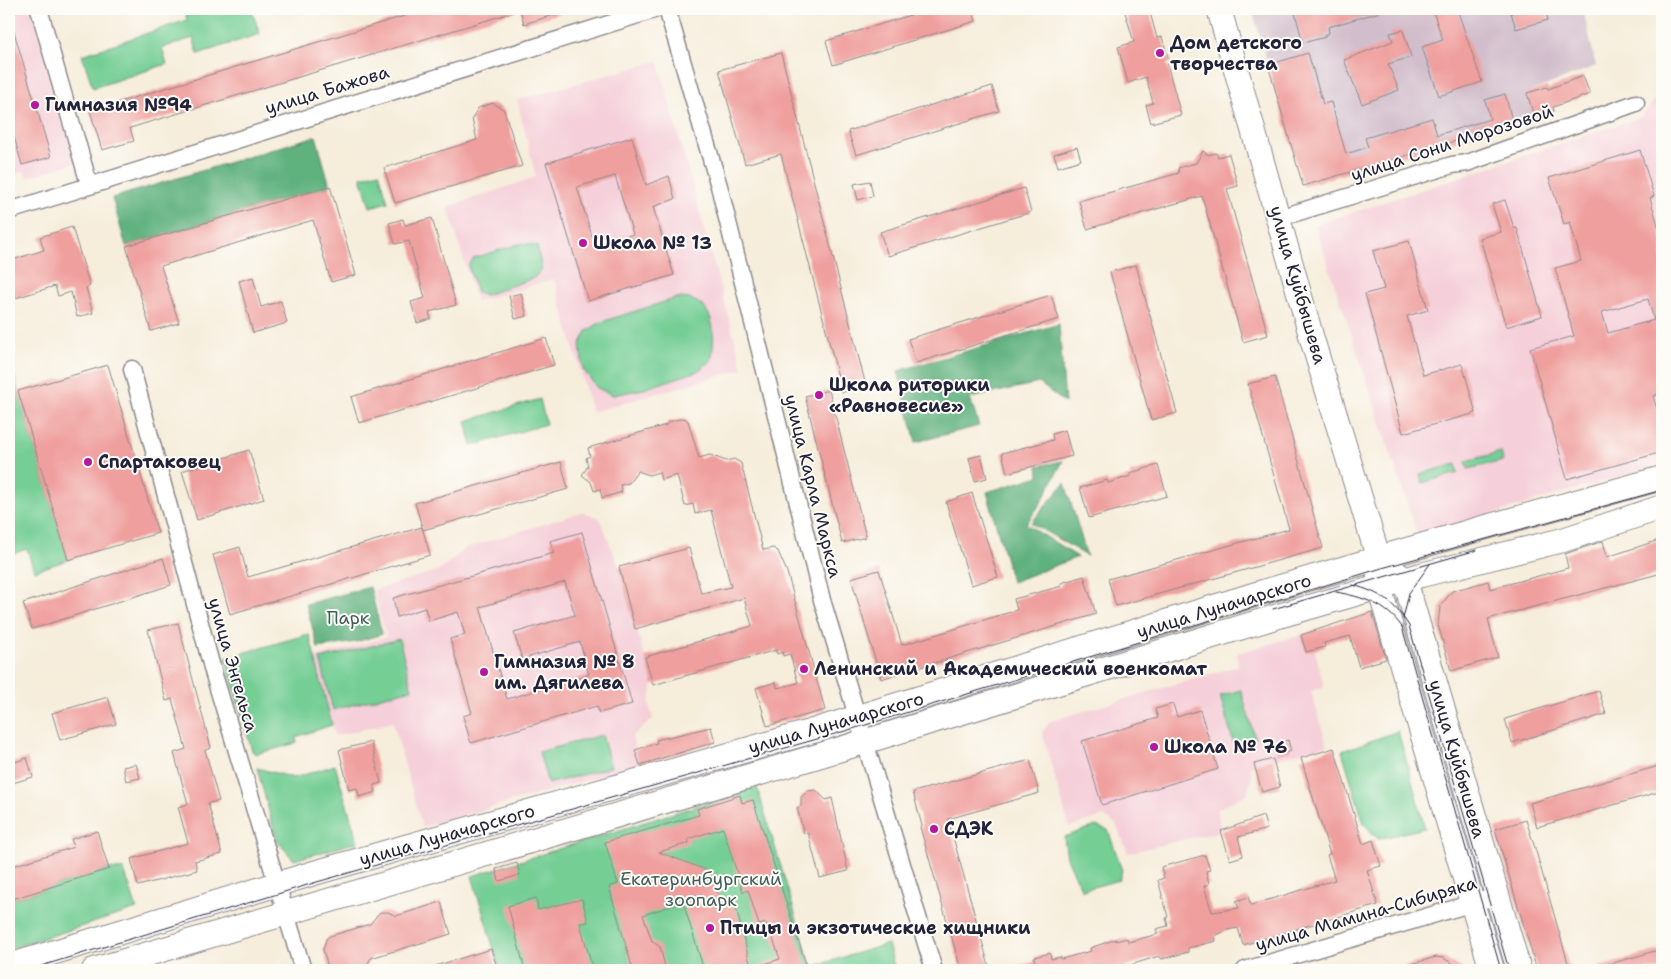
<svg xmlns="http://www.w3.org/2000/svg" width="1671" height="979" viewBox="0 0 1671 979" font-family="'Shantell Sans',sans-serif">
<rect width="100%" height="100%" fill="#fdfcf7"/>
<filter id="ink" filterUnits="userSpaceOnUse"><feTurbulence type="fractalNoise" baseFrequency=".02" numOctaves="2"/><feDisplacementMap in="SourceGraphic" scale="10" xChannelSelector="R" yChannelSelector="G"/><feConvolveMatrix kernelMatrix="1 2 1 2 8 2 1 2 1" color-interpolation-filters="sRGB"/></filter>
<filter id="wash" filterUnits="userSpaceOnUse"><feTurbulence type="fractalNoise" baseFrequency=".0096" numOctaves="4" result="noise"/><feDisplacementMap in="SourceGraphic" scale="20" xChannelSelector="R" yChannelSelector="G"/><feGaussianBlur stdDeviation="1.12" result="paint"/><feColorMatrix in="noise" values="0 0 0 0 0 0 0 0 0 0 0 0 0 0 0 0 0 1.4 0 .05"/><feComposite in="paint" operator="in"/></filter>
<g filter="url(#wash)">
<rect width="100%" height="100%" fill="#f6eddb"/>
<g fill="#f5cfd9">
<path d="M9,9H31L78,162L27,178L24,171L9,175Z"/>
<path d="M658,61L743,369L592,412L554,279L476,302L448,207L536,177L517,100Z"/>
<path d="M1662,90V464L1418,536L1315,225L1641,117Z"/>
<path d="M582,512L600,518L619,567L653,685L649,704L653,719L632,736L640,765L422,827L393,722L335,736L314,658L386,637L374,590L440,570L466,548Z"/>
<path d="M1301,635L1306,652L1315,650L1324,687L1311,691L1327,745L1250,766L1252,776L1247,794L1217,809L1221,831L1128,853L1116,824L1104,816L1069,827L1042,732L1050,721L1238,666L1237,653Z"/>
</g>
<path fill="#d1bdcb" d="M1252,9H1583L1596,66L1527,93L1534,117L1303,186Z"/>
<g fill="#74ce94" stroke="#4b7868">
<path d="M184,9H251L260,34L198,54L193,38L162,48L167,64L93,88L82,55L187,20Z"/>
<path d="M379,172L388,202L370,207L361,177Z"/>
<path d="M522,243L537,246L542,270L534,278L485,295L477,292L468,266L474,258Z"/>
<path d="M677,298C715,297 717,332 711,361L698,371L644,389L613,395L597,388L583,369L580,345L587,331L601,322Z"/>
<path d="M9,359L68,560L34,571L27,549L9,555Z"/>
<path d="M540,399L546,424L472,446L466,421Z"/>
<path d="M1501,452L1503,461L1468,469L1466,461Z"/>
<path d="M1456,464L1458,473L1422,483L1420,474Z"/>
<path d="M309,634L332,725L296,737L297,743L256,754L252,751L225,658Z"/>
<path d="M399,639L412,689L333,710L320,659Z"/>
<path d="M1241,690L1255,739L1234,745L1220,696Z"/>
<path d="M1398,731L1425,828L1378,839L1364,824L1342,751Z"/>
<path d="M602,735L611,767L548,784L539,752Z"/>
<path d="M335,765L358,842L294,860L277,841L257,768L294,778Z"/>
<path d="M757,787L811,967L888,944L895,970H500L472,876Z"/>
<path d="M1096,826L1108,830L1122,870L1119,880L1082,890L1067,858L1064,837Z"/>
<path d="M109,869L124,870L137,909L9,949V900Z"/>
</g>
<g fill="#5fb17e" stroke="#406a5c">
<path d="M316,136L330,186L126,246L112,198Z"/>
<path d="M1059,324L1065,403L1039,383L970,398L979,426L916,442L898,371Z"/>
<path d="M1063,461L1041,503L1026,524L1078,557L1012,582L987,492L1039,476L1038,466Z"/>
<path d="M1065,483L1087,556L1031,523Z"/>
<path d="M370,587L382,634L356,642L318,648L306,604Z"/>
</g>
<g id="blocks">
<g fill="#ef9f9d" fill-rule="evenodd">
<path d="M427,9H513L514,12L130,128L134,141L102,150L90,111Z"/>
<path d="M520,9H564V12L524,24Z"/>
<path d="M930,9H972L976,21L833,65L826,41Z"/>
<path d="M1124,9H1149L1157,38L1162,37L1170,63L1167,64L1181,115L1151,123L1146,105L1153,103L1146,77L1128,83L1118,47L1134,42Z"/>
<path d="M1294,9H1379L1380,12L1328,27L1329,33L1324,35L1325,37L1303,43Z"/>
<path d="M1432,9H1457L1482,82L1439,96L1422,47L1443,40Z"/>
<path d="M1510,9H1545L1548,20L1516,29Z"/>
<path d="M12,25L51,157L22,165L9,119V26Z"/>
<path d="M1403,30L1411,57L1388,64L1399,90L1362,104L1344,60L1393,41L1390,33Z"/>
<path d="M781,53L866,386L842,392L781,154L745,164L719,70Z"/>
<path d="M1308,53L1323,104L1331,102L1346,154L1368,147L1365,138L1432,118L1437,135L1490,119L1485,100L1505,94L1513,124L1303,186L1268,65Z"/>
<path d="M1583,76L1590,94L1553,107L1554,111L1534,117L1527,93L1547,87L1548,89Z"/>
<path d="M992,86L999,111L856,155L848,131Z"/>
<path d="M493,103L504,110L522,166L395,203L384,168L477,140L472,119L478,108Z"/>
<path d="M632,137L646,185L669,176L675,199L653,207L674,275L588,301L546,163ZM615,176L633,234L595,246L577,187Z"/>
<path d="M1077,147L1081,160L1058,167L1054,154Z"/>
<path d="M1640,150L1654,196L1650,198L1662,239V279L1659,280L1662,294V340L1660,341L1662,350V393L1653,396L1662,427V452L1567,479L1530,348L1574,336L1555,268L1581,261L1570,222L1564,224L1549,178ZM1648,299L1654,320L1608,333L1602,312Z"/>
<path d="M1203,151L1208,155L1216,153L1218,157L1229,154L1238,186L1227,189L1268,335L1243,342L1202,196L1087,229L1079,201L1179,173L1178,168L1196,163Z"/>
<path d="M870,181L873,196L858,200L854,184Z"/>
<path d="M330,186L356,275L331,282L313,220L161,266L179,323L151,331L126,246Z"/>
<path d="M1024,188L1031,212L888,256L880,232Z"/>
<path d="M1505,200L1514,228H1517L1542,316L1506,327L1480,238L1501,232L1492,204Z"/>
<path d="M432,218L456,305L429,312L431,319L417,323L411,302L425,298L409,241L395,244L389,223L403,219L405,225Z"/>
<path d="M72,227L90,286L86,288L93,313L77,317L71,292L58,296L55,286L9,300V261L44,250L40,237Z"/>
<path d="M1409,241L1428,310L1407,316L1423,375L1462,364L1476,413L1403,433L1365,294L1384,289L1373,251Z"/>
<path d="M1136,265L1177,413L1151,420L1110,272Z"/>
<path d="M253,277L261,307L281,301L287,323L253,333L239,281Z"/>
<path d="M521,293L527,316L515,319L509,296Z"/>
<path d="M1051,295L1059,319L916,363L908,339Z"/>
<path d="M546,338L554,365L359,423L351,397Z"/>
<path d="M108,365L158,533L68,560L18,391Z"/>
<path d="M1275,377L1323,548L1116,606L1108,579L1289,529L1248,384Z"/>
<path d="M829,390L866,537L842,543L805,396Z"/>
<path d="M684,418L688,421L699,458L710,455L726,461L734,459L741,463L763,550L773,548L778,551L787,572L825,710L767,726L756,688L776,682L777,688L798,683L790,654L783,656L782,652L777,654L776,650L653,685L645,657L752,626L744,598L635,629L619,567L689,548L701,593L731,587L711,510L695,514L693,504L685,506L677,475L661,480L659,472L649,475L638,471L629,483L620,485L622,492L602,498L600,489L594,491L591,482L582,475L588,466L586,458L590,456L588,448L666,425L668,422Z"/>
<path d="M1065,430L1072,456L1007,473L1002,453L1053,440L1052,434Z"/>
<path d="M249,450L264,499L197,520L182,471Z"/>
<path d="M981,455L987,478L975,481L969,458Z"/>
<path d="M561,462L568,489L423,530L415,503Z"/>
<path d="M1158,465L1167,496L1089,518L1080,488L1107,480L1108,483L1131,476L1130,473Z"/>
<path d="M972,493L998,577L971,585L946,502Z"/>
<path d="M422,527L430,555L230,614L213,555L240,547L248,577Z"/>
<path d="M582,532L632,704L599,713L597,706L471,743L463,716L472,713L450,639L465,635L458,612L429,621L425,608L397,617L393,598L554,553L550,541ZM565,582L575,615L514,633L522,659L580,642L589,675L507,699L480,607Z"/>
<path d="M1662,539V573L1488,619L1498,657L1451,671L1438,625L1440,607L1452,591L1488,581L1490,589L1568,568L1565,554L1603,541L1607,557Z"/>
<path d="M163,558L171,585L32,629L23,603Z"/>
<path d="M879,570L902,645L1017,610L1014,599L1062,586L1061,583L1084,576L1096,614L881,679L851,578Z"/>
<path d="M1372,612L1386,659L1359,667L1350,636L1324,643L1325,647L1306,652L1301,635Z"/>
<path d="M178,623L211,748L205,750L219,801L208,803L222,854L195,861L197,870L138,886L131,859L188,843L178,807L188,804L174,753L186,749L172,699L166,701L148,630Z"/>
<path d="M1599,691L1606,714L1512,743L1505,719Z"/>
<path d="M108,697L116,724L60,740L52,713Z"/>
<path d="M1173,704L1177,717L1200,710L1218,769L1102,805L1082,741L1158,718L1155,709Z"/>
<path d="M711,727L715,742L640,765L635,750L657,743L656,740Z"/>
<path d="M1288,740L1291,751L1277,755L1274,745Z"/>
<path d="M371,742L381,783L374,785L376,792L359,797L357,788L349,790L339,750Z"/>
<path d="M1334,748L1363,844L1373,840L1381,866L1367,870L1378,905L1243,945L1238,928L1227,930L1215,936L1216,941L1188,948V952L1162,959L1159,956L1124,967V970H1015L1014,967L1035,961L1034,957L1050,953L1051,959L1061,957V959L1091,951L1090,948L1116,939V941L1127,938L1128,942L1158,934L1156,929L1168,926L1166,918L1168,917L1158,880L1164,878L1161,867L1205,855L1210,870L1206,871L1209,884L1204,886L1212,912L1239,908L1236,901L1248,897L1251,905L1335,880L1327,855L1330,854L1301,758Z"/>
<path d="M27,758L33,777L9,784V764Z"/>
<path d="M1273,759L1280,787L1262,792L1254,764Z"/>
<path d="M1030,760L1039,793L948,819L990,970H961L920,827L922,826L913,792Z"/>
<path d="M136,764L140,778L126,781L123,767Z"/>
<path d="M1662,765V791L1537,827L1530,803Z"/>
<path d="M816,790L826,800L832,798L848,871L820,878L808,833L804,834L797,808L801,806V797L808,791Z"/>
<path d="M740,795L742,803L753,800L808,970H752V968L780,959L770,930L768,931L766,923L759,925L748,890L743,892L723,828L688,839L689,843L659,852L711,872L720,900L733,896L751,967L704,970L683,902L643,915L652,941L660,947L666,970H633L609,887L618,884L605,842L699,815L697,809Z"/>
<path d="M1263,816L1267,829L1238,837L1243,856L1230,860L1221,831Z"/>
<path d="M1526,820L1535,848L1570,970H1537L1495,829Z"/>
<path d="M97,831L109,869L9,900V867L74,847L71,839Z"/>
<path d="M517,863L520,875L499,881L496,869Z"/>
<path d="M536,898L538,910L582,899L588,922L580,923L593,970H525L508,906Z"/>
<path d="M441,902L451,934L371,958L364,970H329L323,950L326,939L330,936L370,924L380,912H388L396,916Z"/>
<path d="M491,949L498,970H432V967Z"/>
<path d="M1662,949V970H1600L1599,967Z"/>
<path d="M1436,957L1443,958L1465,970H1402L1401,967Z"/>
</g>
</g>
</g>
<g filter="url(#ink)">
<use href="#blocks" fill-opacity="0" stroke="#8c888b" stroke-width="1"/>
<g fill="none" stroke-linecap="round" stroke-linejoin="round">
<defs>
<g id="minor">
<path d="M39,9L89,184"/>
<path d="M667,9L719,186L822,600L934,970"/>
<path d="M9,211L657,9"/>
<path d="M1279,218L1452,165L1467,163L1636,103"/>
<path d="M132,369L214,675L303,970"/>
<path d="M1245,970L1497,896"/>
</g>
<g id="secondary">
<path d="M1219,9L1312,339L1379,560V587L1492,970"/>
<path d="M1392,570L1405,580L1519,970"/>
<path d="M9,966L314,873L813,731L1263,592L1472,531L1662,478"/>
<path d="M94,970L821,755L1275,617L1421,575L1563,540L1662,507"/>
</g>
</defs>
<use href="#minor" stroke="#8c888b" stroke-width="19"/>
<use href="#secondary" stroke="#8c888b" stroke-width="26"/>
<use href="#minor" stroke="#fff" stroke-width="16"/>
<use href="#secondary" stroke="#fff" stroke-width="24"/>
<g stroke="#22223b" stroke-width="1">
<path d="M1353,585C1381,593 1394,602 1409,626L1509,970"/>
<path d="M1336,592C1363,597 1386,604 1402,627L1501,970"/>
<path d="M1273,609L1477,550"/>
<path d="M1403,619L1409,593L1430,564"/>
<path d="M28,970L317,882L859,727L1382,568L1662,490"/>
</g>
</g>
</g>
<g fill="#b5179e" stroke="#fdfcf7" stroke-width="2">
<circle cx="1160" cy="53" r="5"/>
<circle cx="35" cy="105" r="5"/>
<circle cx="583" cy="243" r="5"/>
<circle cx="819" cy="395" r="5"/>
<circle cx="88" cy="462" r="5"/>
<circle cx="804" cy="669" r="5"/>
<circle cx="484" cy="672" r="5"/>
<circle cx="1154" cy="747" r="5"/>
<circle cx="934" cy="829" r="5"/>
<circle cx="710" cy="928" r="5"/>
</g>
<g text-anchor="middle" dominant-baseline="central" stroke-width="4" stroke-linejoin="round" paint-order="stroke">
<g font-size="18" font-weight="bold" fill="#22223b" stroke="#fdfcf7" text-anchor="start">
<text x="1170" y="43">Дом детского<tspan x="1170" dy="21">творчества</tspan></text>
<text x="45" y="105">Гимназия №94</text>
<text x="593" y="243">Школа № 13</text>
<text x="829" y="385">Школа риторики<tspan x="829" dy="21">«Равновесие»</tspan></text>
<text x="98" y="462">Спартаковец</text>
<text x="494" y="662">Гимназия № 8<tspan x="494" dy="21">им. Дягилева</tspan></text>
<text x="814" y="669">Ленинский и Академический военкомат</text>
<text x="1164" y="747">Школа № 76</text>
<text x="944" y="829">СДЭК</text>
<text x="720" y="928">Птицы и экзотические хищники</text>
</g>
<g font-size="18" fill="#22223b" stroke="#fdfcf7">
<text transform="translate(327 90) rotate(-17)">улица Бажова</text>
<text transform="translate(1452 143) rotate(-18)">улица Сони Морозовой</text>
<text transform="translate(1298 285) rotate(74)">улица Куйбышева</text>
<text transform="translate(813 486) rotate(76)">улица Карла Маркса</text>
<text transform="translate(1224 606) rotate(-17)">улица Луначарского</text>
<text transform="translate(233 665) rotate(74)">улица Энгельса</text>
<text transform="translate(836 723) rotate(-16)">улица Луначарского</text>
<text transform="translate(1457 759) rotate(74)">улица Куйбышева</text>
<text transform="translate(447 835) rotate(-16)">улица Луначарского</text>
<text transform="translate(1366 914) rotate(-16)">улица Мамина-Сибиряка</text>
</g>
<g font-size="18" fill="#3f5e5a" stroke="#fdfcf7">
<text x="348" y="618">Парк</text>
<text x="701" y="879">Екатеринбургский<tspan x="701" dy="21">зоопарк</tspan></text>
</g>
</g>
<rect width="1671" height="979" fill="none" stroke="#fdfcf7" stroke-width="30"/>
</svg>
